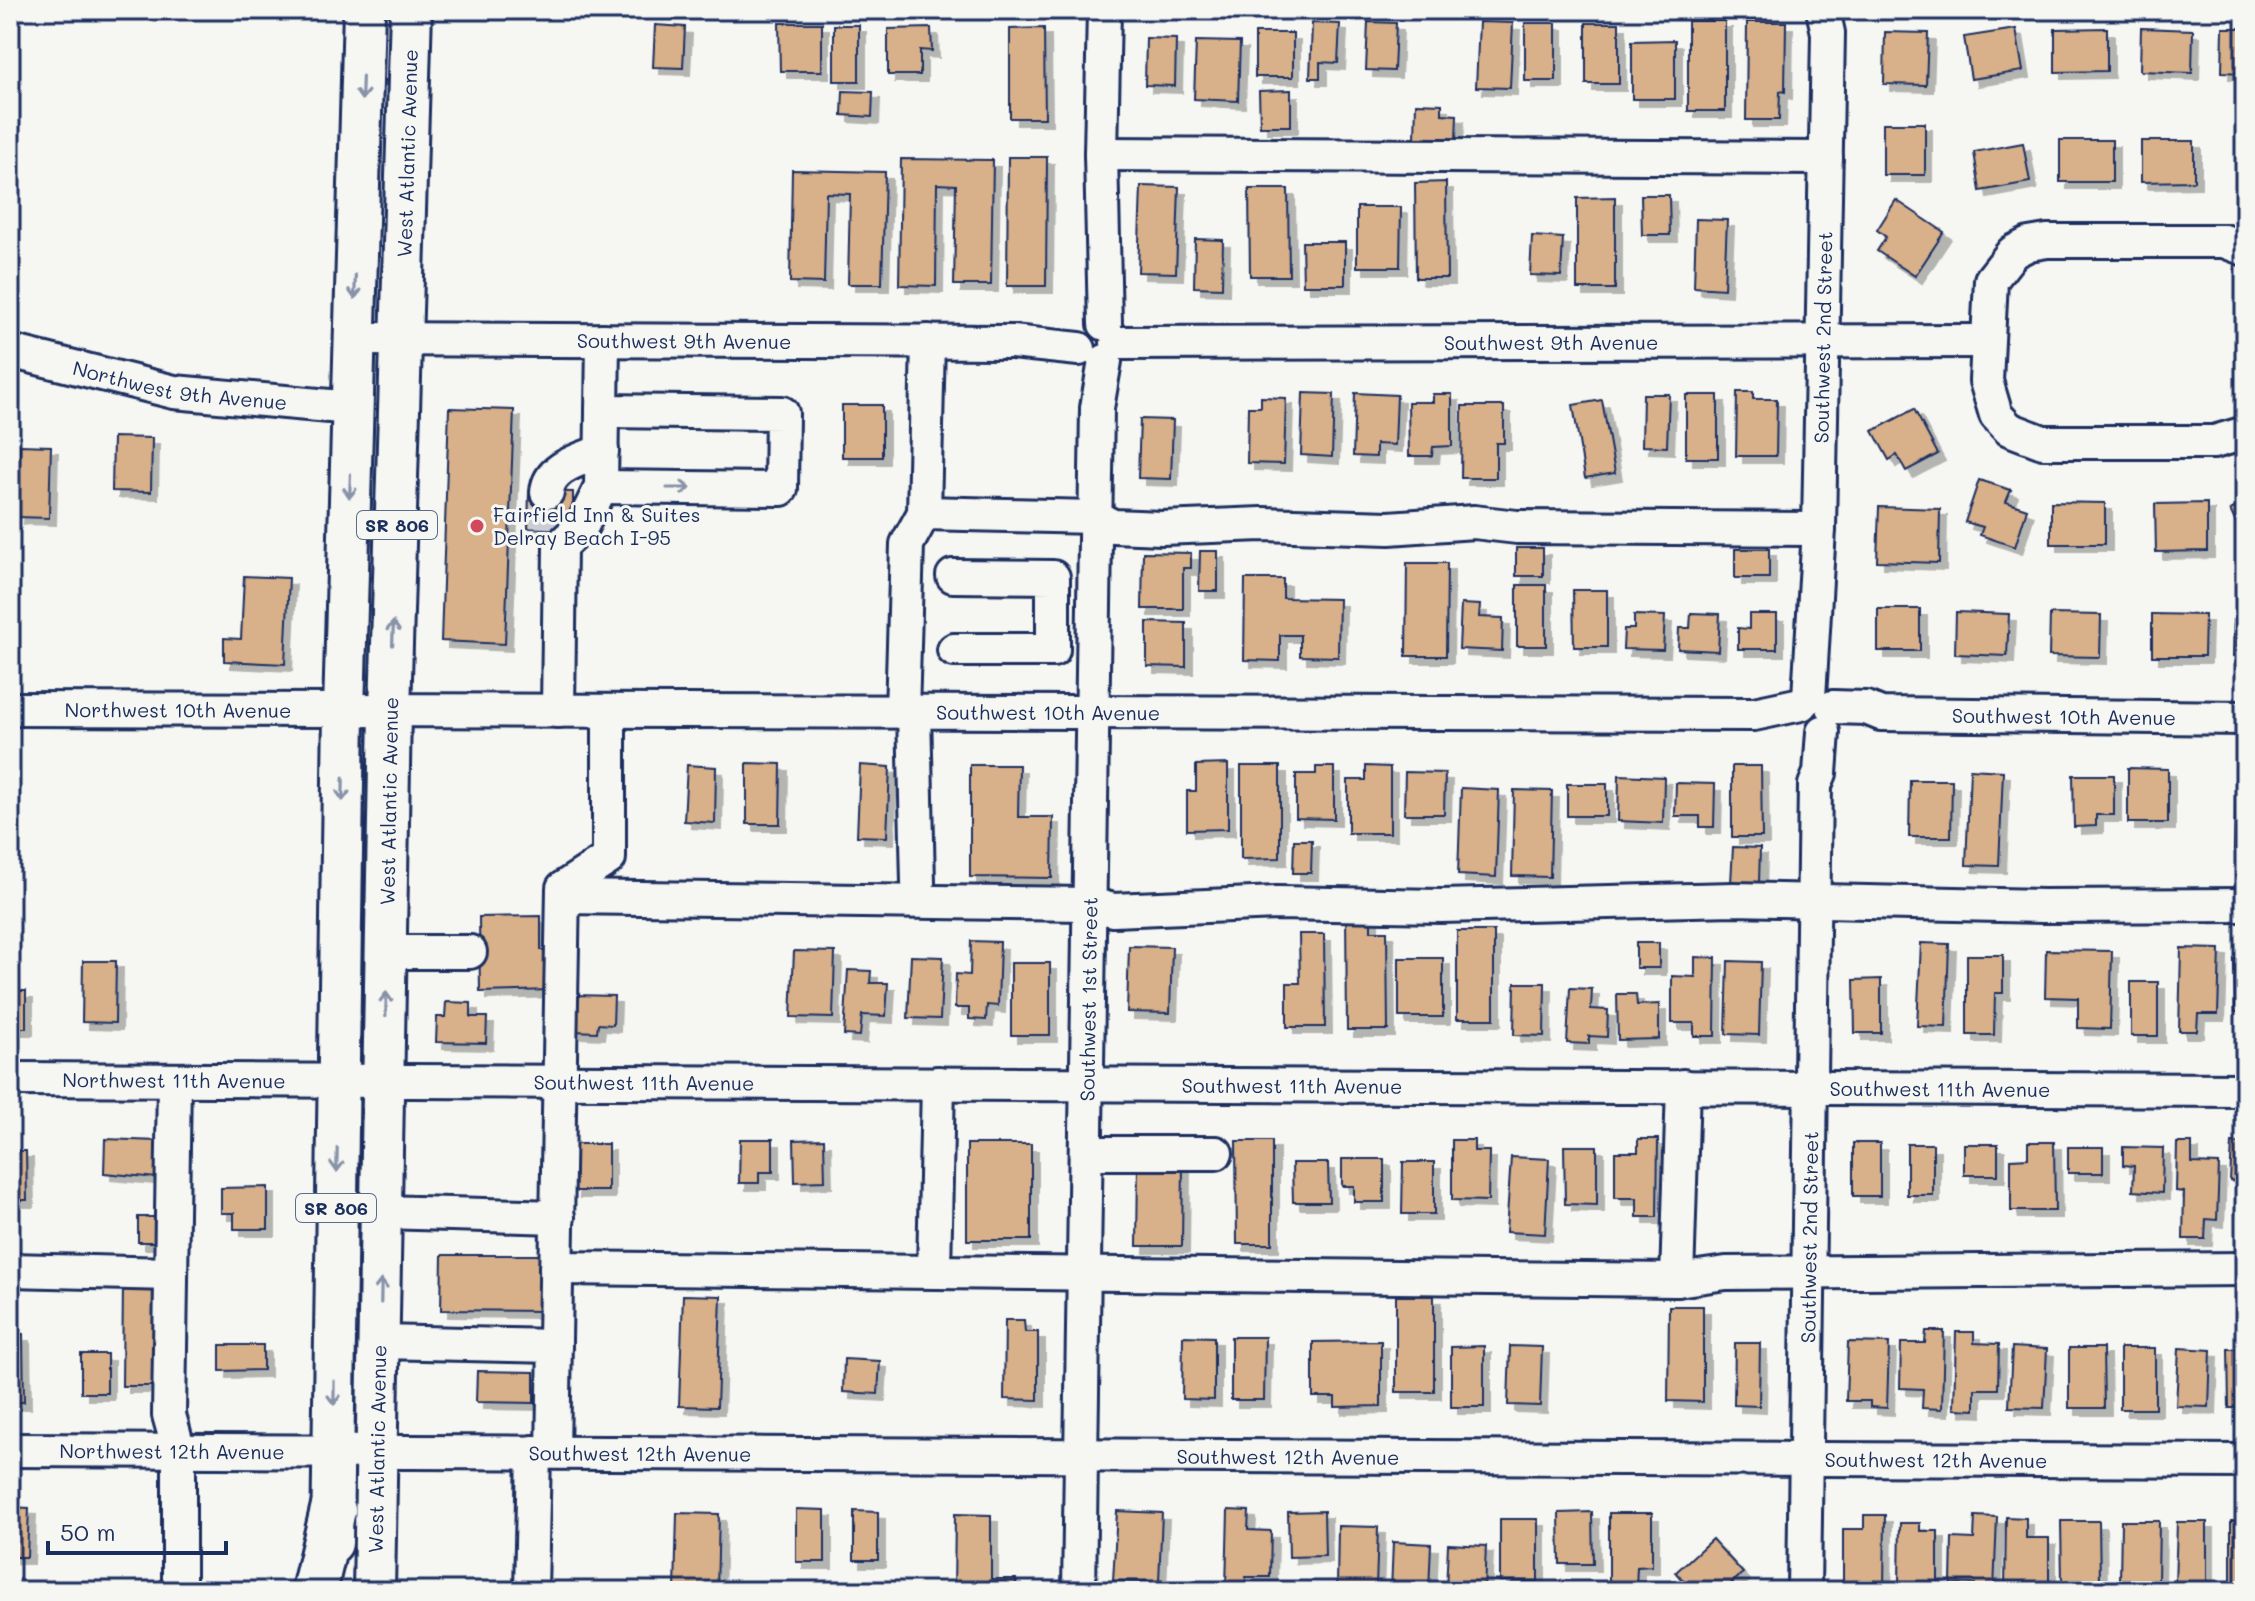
<svg xmlns="http://www.w3.org/2000/svg" width="2255" height="1601" viewBox="0 0 2255 1601" font-family="Mali,sans-serif">
<defs>
<filter id="shadow"><feDropShadow dx="7" dy="7" stdDeviation="0" flood-color="#0004"/></filter>
</defs>
<rect width="100%" height="100%" fill="#f6f6f2"/>
<filter id="ink" filterUnits="userSpaceOnUse"><feTurbulence type="fractalNoise" baseFrequency=".0125" numOctaves="2"/><feDisplacementMap in="SourceGraphic" scale="16" xChannelSelector="R" yChannelSelector="G"/><feConvolveMatrix kernelMatrix="1 2 1 2 8 2 1 2 1" color-interpolation-filters="sRGB"/></filter>
<g filter="url(#ink)">
<g fill="#d8b089" stroke="#1b2f5e" stroke-width="2" filter="url(#shadow)">
<rect x="1688" y="21" width="37" height="90"/>
<path d="M1368,22L1396,23L1394,71L1366,70Z"/>
<path d="M1479,22L1513,23L1510,88L1476,87Z"/>
<path d="M1747,22H1786L1785,92L1780,91L1779,120H1746Z"/>
<path d="M779,23H822V71H780Z"/>
<path d="M1312,23L1340,24L1338,63L1320,62V78H1310Z"/>
<rect x="1525" y="23" width="31" height="58"/>
<rect x="1586" y="23" width="33" height="61"/>
<path d="M655,25L685,27L683,68L653,67Z"/>
<rect x="834" y="25" width="25" height="56"/>
<path d="M931,28L932,51L920,50V75H888V29Z"/>
<path d="M1044,28L1045,118H1010V29Z"/>
<path d="M2107,28V71L2055,72V29Z"/>
<path d="M2141,28L2193,30L2192,73L2140,71Z"/>
<path d="M2223,28H2245V73L2222,72Z"/>
<path d="M2016,29L2023,71L1971,79L1964,37Z"/>
<path d="M1885,32L1928,33L1926,85L1884,84Z"/>
<rect x="1255" y="33" width="38" height="44"/>
<path d="M1146,38L1176,39L1175,86L1145,85Z"/>
<path d="M1675,40V99H1632V41Z"/>
<path d="M1196,41L1240,42L1238,101L1194,99Z"/>
<path d="M1291,90V126H1260L1259,91Z"/>
<path d="M843,91L873,92L872,117L842,115Z"/>
<path d="M1416,103L1442,104V114L1457,115L1456,140L1415,138Z"/>
<rect x="1883" y="123" width="42" height="52"/>
<rect x="2060" y="140" width="52" height="42"/>
<path d="M2141,141H2194V181L2141,182Z"/>
<path d="M2023,143L2030,182L1980,191L1974,152Z"/>
<path d="M1008,157H1047L1046,286H1007Z"/>
<path d="M901,159L993,160L991,285H954L956,185L937,184L936,286L899,285Z"/>
<path d="M792,170L885,172L882,284H848L850,194L826,193L824,283L790,282Z"/>
<path d="M1446,182L1447,278H1416L1415,183Z"/>
<path d="M1141,186L1179,187L1176,273L1138,272Z"/>
<path d="M1249,189H1288L1289,276H1250Z"/>
<path d="M1641,195H1669L1670,235H1642Z"/>
<path d="M1615,197V289H1577V198Z"/>
<path d="M1896,200L1944,232L1915,276L1877,251L1886,237L1877,230Z"/>
<path d="M1357,207H1401L1400,267H1357Z"/>
<path d="M1696,219L1727,220L1724,289L1694,287Z"/>
<path d="M1532,236L1563,238L1561,276L1530,275Z"/>
<path d="M1195,239L1223,240L1222,288L1194,287Z"/>
<path d="M1302,242H1345V285H1303Z"/>
<path d="M1737,392H1753V399H1777L1776,456H1736Z"/>
<path d="M1303,393L1334,394L1332,457L1301,455Z"/>
<path d="M1355,393L1397,395L1395,445L1376,444V457L1353,456Z"/>
<path d="M1433,394H1452V446L1433,447L1432,456H1409L1408,402H1433Z"/>
<path d="M1643,394H1669L1667,447L1642,446Z"/>
<rect x="1686" y="395" width="32" height="63"/>
<path d="M1261,397L1286,398L1284,464L1247,463L1248,407H1261Z"/>
<path d="M1602,400L1615,473L1585,478L1573,405Z"/>
<rect x="842" y="405" width="40" height="52"/>
<path d="M1462,406H1504V443H1496V478H1461Z"/>
<path d="M449,408L514,410L505,644L441,641Z"/>
<path d="M1914,409L1938,454L1906,471L1897,455L1889,460L1873,431Z"/>
<path d="M1140,419L1173,420L1171,479L1138,478Z"/>
<path d="M113,437L152,438L151,492L112,491Z"/>
<path d="M20,445L51,446L49,518L17,517Z"/>
<path d="M1979,480L2011,490L2006,502L2027,509L2015,547L1980,535L1983,527L1965,522Z"/>
<path d="M529,491L573,492V528H528Z"/>
<path d="M2051,502L2105,503V544H2051Z"/>
<path d="M2207,503V551L2156,552L2155,504Z"/>
<path d="M2245,503V543L2230,510Z"/>
<path d="M1879,507L1940,509L1939,563L1877,561Z"/>
<rect x="1516" y="548" width="27" height="28"/>
<rect x="1735" y="549" width="34" height="29"/>
<path d="M1200,551H1218V591H1199Z"/>
<path d="M1143,552L1191,553V568H1183V609H1142Z"/>
<path d="M1407,563H1447L1446,656H1406Z"/>
<path d="M244,576L289,578L285,664L224,661V638L241,639Z"/>
<path d="M1245,579H1283V598L1339,599L1338,657L1300,656V635H1280V661L1244,660Z"/>
<rect x="1517" y="585" width="29" height="61"/>
<path d="M1573,590H1607V647H1574Z"/>
<path d="M1461,604L1480,605L1479,617L1503,618L1502,651L1459,649Z"/>
<rect x="1878" y="609" width="42" height="42"/>
<path d="M1956,612L2009,614L2007,656L1955,654Z"/>
<path d="M1691,613L1720,614L1718,651L1678,649L1679,628H1690Z"/>
<path d="M1749,614H1777V649H1738V628L1749,629Z"/>
<path d="M2050,614L2101,615L2100,657L2049,656Z"/>
<path d="M2152,614L2205,615L2204,656H2152Z"/>
<path d="M2234,614H2245V656H2233Z"/>
<path d="M1634,615L1665,616L1663,650L1623,649L1624,629H1634Z"/>
<path d="M1147,622L1186,623V667L1147,666Z"/>
<path d="M747,763L781,764L780,824H747Z"/>
<path d="M1228,764V829L1187,830V791H1196V765Z"/>
<path d="M687,765L716,767L715,823L684,821Z"/>
<path d="M860,765L890,767L887,837L857,836Z"/>
<path d="M970,765H1019L1018,817H1053L1052,878L970,877Z"/>
<path d="M1241,766H1280V858L1241,859Z"/>
<path d="M1366,766L1390,767V833H1348V780H1366Z"/>
<path d="M1732,766H1761L1762,837H1732Z"/>
<path d="M1316,767H1334V819L1296,818V774H1316Z"/>
<path d="M2128,768L2168,769V823H2128Z"/>
<path d="M1970,769L2003,771L1999,866L1966,865Z"/>
<path d="M1405,772L1445,773L1444,814H1404Z"/>
<path d="M1619,775L1664,777L1663,823L1618,821Z"/>
<path d="M2073,775H2114V815H2096V826L2074,827Z"/>
<path d="M1910,780H1952L1951,837H1909Z"/>
<path d="M1676,783L1715,784L1714,827H1700V816H1675Z"/>
<rect x="1567" y="784" width="40" height="32"/>
<path d="M2236,786H2245V850H2234Z"/>
<path d="M1461,788L1499,790L1496,877L1458,875Z"/>
<path d="M1514,790L1552,791L1550,877L1512,876Z"/>
<path d="M1294,840H1312L1311,873H1293Z"/>
<path d="M1733,847L1760,848L1759,884L1731,883Z"/>
<path d="M1346,912H1371V931H1387L1388,1030H1347Z"/>
<path d="M541,916V950H550L551,990L480,992L479,917Z"/>
<rect x="1457" y="931" width="37" height="88"/>
<path d="M1299,934H1324L1325,1027H1287V983H1300Z"/>
<path d="M971,941L1000,942L998,1006L987,1005L986,1020L969,1019V1008H955L956,974L970,975Z"/>
<rect x="1636" y="943" width="23" height="25"/>
<path d="M1921,943L1949,944L1946,1027L1917,1026Z"/>
<path d="M1129,946L1172,947L1170,1013L1127,1012Z"/>
<path d="M2181,948L2220,949L2218,1014H2198L2197,1031H2179Z"/>
<path d="M2046,950L2112,951L2110,1029L2078,1028V998L2045,997Z"/>
<path d="M794,951L835,952L833,1018L791,1017Z"/>
<path d="M1967,955H2003V993H1995L1994,1035H1967Z"/>
<path d="M911,956L943,957L940,1019L908,1018Z"/>
<path d="M1695,957L1716,958L1715,1036H1694V1023H1672V976L1695,977Z"/>
<rect x="1399" y="958" width="44" height="59"/>
<path d="M2234,959H2245V1012H2235Z"/>
<path d="M83,961H116L115,1023L82,1022Z"/>
<path d="M1728,961L1761,962L1759,1035L1726,1034Z"/>
<rect x="1011" y="963" width="39" height="72"/>
<path d="M848,970L871,971L870,983H888L886,1016L862,1015L860,1036L844,1035Z"/>
<path d="M1881,979V1033H1855L1854,980Z"/>
<rect x="2131" y="982" width="27" height="54"/>
<path d="M1515,983H1545L1544,1036L1514,1035Z"/>
<path d="M1570,988L1592,989L1591,1009L1608,1010L1607,1037L1589,1036V1044L1567,1043Z"/>
<rect x="10" y="991" width="16" height="37"/>
<path d="M1617,994H1636L1637,1005L1659,1004V1039L1618,1040Z"/>
<path d="M575,995L614,996L613,1025L598,1024L597,1032L573,1031Z"/>
<path d="M446,1002L471,1003V1017H487L486,1043L436,1042L437,1017H445Z"/>
<path d="M105,1139L158,1141L157,1178L104,1173Z"/>
<path d="M740,1139H773V1172H759V1183H739Z"/>
<path d="M824,1139L825,1181L795,1182L794,1140Z"/>
<path d="M1638,1139H1658L1657,1217H1637V1198H1615V1152H1638Z"/>
<path d="M1452,1140H1474V1151H1489L1488,1201L1452,1200Z"/>
<path d="M1236,1141H1272V1244H1237Z"/>
<path d="M2028,1142H2054L2055,1211H2011V1159L2028,1158Z"/>
<rect x="1853" y="1143" width="27" height="53"/>
<path d="M2177,1143H2192V1163L2219,1164L2217,1220L2206,1219L2205,1239H2183L2184,1192L2176,1191Z"/>
<path d="M2232,1143L2245,1144V1216L2238,1215L2240,1182L2230,1181Z"/>
<rect x="573" y="1144" width="35" height="47"/>
<rect x="967" y="1144" width="64" height="96"/>
<rect x="1907" y="1144" width="26" height="51"/>
<rect x="1964" y="1144" width="34" height="31"/>
<path d="M1564,1146H1597V1205L1565,1204Z"/>
<rect x="2068" y="1147" width="35" height="26"/>
<path d="M2123,1147L2163,1148L2162,1193L2133,1191L2134,1166L2123,1165Z"/>
<path d="M10,1151H26L27,1200H10Z"/>
<path d="M1511,1157L1549,1159L1545,1234L1506,1232Z"/>
<path d="M1342,1159H1384V1202H1354V1186H1342Z"/>
<path d="M1138,1162H1183L1182,1246H1137Z"/>
<path d="M1403,1162H1434V1214H1402Z"/>
<path d="M1292,1163H1328L1329,1202H1293Z"/>
<path d="M268,1187V1229H234V1213H221V1188Z"/>
<path d="M138,1217H157L158,1242H138Z"/>
<path d="M442,1255H545V1311L441,1310Z"/>
<path d="M123,1283H154V1386H122Z"/>
<path d="M683,1295L721,1296L717,1407L679,1406Z"/>
<rect x="1396" y="1296" width="38" height="96"/>
<path d="M1669,1306H1703V1402L1668,1401Z"/>
<path d="M1005,1320H1024L1025,1332H1038V1400L1004,1399Z"/>
<path d="M1926,1331H1944L1942,1409L1922,1408L1923,1389L1900,1388L1901,1343H1925Z"/>
<path d="M1956,1332H1974V1343L1999,1344L1998,1389H1975V1410L1954,1409Z"/>
<path d="M10,1334H23L24,1402H10Z"/>
<path d="M1183,1336L1214,1337V1400L1182,1399Z"/>
<path d="M1231,1337H1265L1264,1400H1231Z"/>
<path d="M1381,1341V1406L1335,1407V1397H1313V1342Z"/>
<path d="M1848,1342L1889,1343L1887,1408L1870,1407V1401H1846Z"/>
<path d="M1735,1343H1760L1759,1406L1734,1405Z"/>
<path d="M220,1345H263V1370L220,1371Z"/>
<path d="M1484,1346V1407H1451V1347Z"/>
<path d="M1510,1346L1542,1347L1540,1406L1508,1405Z"/>
<path d="M2012,1347L2047,1349L2044,1408L2009,1407Z"/>
<path d="M2069,1348H2103L2104,1408H2069Z"/>
<rect x="2120" y="1348" width="35" height="61"/>
<path d="M2179,1348L2211,1350L2209,1407L2176,1406Z"/>
<path d="M2228,1349H2245V1408H2229Z"/>
<rect x="81" y="1354" width="26" height="39"/>
<path d="M844,1359L880,1361L878,1394L843,1392Z"/>
<path d="M477,1371L534,1372V1403L476,1402Z"/>
<path d="M10,1507L29,1508L27,1557H10Z"/>
<path d="M796,1509L825,1510V1562H796Z"/>
<path d="M1228,1510L1249,1511L1248,1530L1271,1531L1270,1577H1246L1245,1588H1226Z"/>
<path d="M854,1511L878,1512V1560H854Z"/>
<path d="M1117,1511L1162,1513L1159,1582L1113,1581Z"/>
<path d="M1324,1511L1325,1556L1289,1557L1288,1512Z"/>
<path d="M1592,1512L1593,1564H1560L1559,1513Z"/>
<path d="M677,1513L719,1514L717,1591H675Z"/>
<path d="M1609,1513H1652V1566L1637,1567L1636,1588L1609,1587Z"/>
<path d="M955,1514L991,1515V1579H1016V1591H954Z"/>
<path d="M1864,1515H1885L1884,1591H1843V1529H1864Z"/>
<path d="M1975,1516L1997,1517L1994,1591H1975V1584L1951,1583L1952,1538L1974,1539Z"/>
<path d="M2006,1517L2026,1518V1538H2049V1584H2024V1591H2005Z"/>
<rect x="1500" y="1519" width="38" height="62"/>
<path d="M2061,1521H2099L2100,1582L2062,1583Z"/>
<path d="M2121,1521H2159L2158,1582H2120Z"/>
<rect x="2231" y="1521" width="14" height="62"/>
<path d="M2177,1522H2207V1585H2175Z"/>
<path d="M1900,1523H1920V1531H1938V1583L1899,1582Z"/>
<path d="M1338,1526L1378,1527L1376,1588L1337,1587Z"/>
<path d="M1712,1539L1743,1573L1723,1591H1693L1676,1572Z"/>
<path d="M1393,1542L1431,1544L1429,1591H1391Z"/>
<path d="M1448,1544L1486,1546L1484,1591H1446Z"/>
</g>
<g fill="none" stroke-linecap="round" stroke-linejoin="round">
<path stroke="#caced4" stroke-width="32" stroke-dasharray="32 16" stroke-linecap="butt" d="M546,528L547,492"/>
<defs>
<g id="minor">
<path d="M1104,10L1101,154L1105,324"/>
<path d="M1101,154L1826,158"/>
<path d="M2245,249L2224,241H2047L2029,244L2013,252L1991,280L1986,381L1996,415L2009,429L2043,442H2214L2245,433"/>
<path id="s1" d="M354,339L1012,342L1079,349"/>
<path id="s2" d="M1117,343L1987,341"/>
<path id="s3" d="M10,351L174,392L352,408"/>
<path d="M601,487L781,489L782,413L602,411"/>
<path d="M547,492C549,466 581,460 602,451"/>
<path d="M924,513L1095,517L1113,526L1162,528L1262,524L1389,528L1474,522L1517,527L1819,529"/>
<path d="M953,576L1053,577V650H954"/>
<path id="s4" d="M1809,697L1819,529L1828,33L1823,10"/>
<path id="s5" d="M1833,707L1866,708L1881,714L2245,718"/>
<path id="s6" d="M10,709L1754,714L1801,704"/>
<path d="M558,711L560,546L582,526L601,487L603,340"/>
<path d="M914,711L918,883"/>
<path d="M902,712L907,544L924,513L928,341"/>
<path d="M563,897L1090,904L1113,910L1277,903L1441,906L1734,899L2043,906L2245,905"/>
<path d="M387,952H470"/>
<path id="s7" d="M10,1079L2245,1090"/>
<path d="M174,1080L169,1415L179,1451V1591"/>
<path d="M1086,1153H1216"/>
<path d="M382,1212L558,1217"/>
<path d="M556,1268L1677,1280L1726,1273L2245,1269"/>
<path d="M10,1270L171,1274"/>
<path d="M934,1270L938,1083"/>
<path d="M1677,1280L1683,1086"/>
<path d="M380,1342L555,1346"/>
<path id="s8" d="M10,1450L2245,1461"/>
<path d="M553,1452L563,888L609,858V711"/>
<path d="M531,1591L534,1452"/>
<path id="s9" d="M1079,1591L1097,408L1105,361"/>
<path id="s10" d="M1804,1591L1815,785L1820,773L1823,732"/>
</g>
<g id="major">
<path d="M332,1543L344,711L364,10"/>
<path id="s11" d="M374,1591L390,711L411,10"/>
</g>
<path id="highway" d="M314,1591L333,1510"/>
</defs>
<use href="#minor" stroke="#1b2f5e" stroke-width="38"/>
<use href="#major" stroke="#1b2f5e" stroke-width="46"/>
<use href="#highway" stroke="#1b2f5e" stroke-width="50"/>
<use href="#minor" stroke="#f6f6f2" stroke-width="32"/>
<use href="#major" stroke="#f6f6f2" stroke-width="40"/>
<use href="#highway" stroke="#f6f6f2" stroke-width="44"/>
</g>
<defs><path id="oneway-shaft" d="M-6 0H5M1.5-3L5.5 0L1.5 3" fill="none" stroke-width="1.6" stroke-linecap="round" stroke-linejoin="round" transform="scale(2)"/></defs>
<g stroke="#8892a8">
<use href="#oneway-shaft" transform="translate(362 88) rotate(92)"/>
<use href="#oneway-shaft" transform="translate(355 287) rotate(92)"/>
<use href="#oneway-shaft" transform="translate(350 486) rotate(92)"/>
<use href="#oneway-shaft" transform="translate(679 488)"/>
<use href="#oneway-shaft" transform="translate(393 633) rotate(-88)"/>
<use href="#oneway-shaft" transform="translate(343 789) rotate(91)"/>
<use href="#oneway-shaft" transform="translate(386 1004) rotate(-89)"/>
<use href="#oneway-shaft" transform="translate(337 1160) rotate(91)"/>
<use href="#oneway-shaft" transform="translate(381 1291) rotate(-89)"/>
<use href="#oneway-shaft" transform="translate(334 1393) rotate(90)"/>
</g>
</g>
<circle fill="#d1495b" stroke="#f6f6f2" stroke-width="3" cx="477" cy="526" r="8"/>
<g text-anchor="middle" dominant-baseline="central" stroke-width="6" stroke-linejoin="round" paint-order="stroke">
<g fill="#f6f6f2" stroke="#5d6b8a" stroke-width="2">
<rect x="357" y="511" width="80" height="28" rx="6"/>
<rect x="296" y="1194" width="80" height="28" rx="6"/>
</g>
<g font-size="18" font-weight="bold" fill="#1b2f5e">
<text x="397" y="525">SR 806</text>
<text x="336" y="1208">SR 806</text>
</g>
<g font-size="20" fill="#1b2f5e" stroke="#f6f6f2">
<text stroke="none"><textPath href="#s11" startOffset="1438">West Atlantic Avenue</textPath></text>
<text stroke="none"><textPath href="#s4" startOffset="360">Southwest 2nd Street</textPath></text>
<text stroke="none"><textPath href="#s1" startOffset="330">Southwest 9th Avenue</textPath></text>
<text stroke="none"><textPath href="#s2" startOffset="434">Southwest 9th Avenue</textPath></text>
<text stroke="none"><textPath href="#s3" startOffset="174">Northwest 9th Avenue</textPath></text>
<text stroke="none"><textPath href="#s6" startOffset="168">Northwest 10th Avenue</textPath></text>
<text stroke="none"><textPath href="#s6" startOffset="1038">Southwest 10th Avenue</textPath></text>
<text stroke="none"><textPath href="#s5" startOffset="232">Southwest 10th Avenue</textPath></text>
<text stroke="none"><textPath href="#s11" startOffset="790">West Atlantic Avenue</textPath></text>
<text stroke="none"><textPath href="#s9" startOffset="592">Southwest 1st Street</textPath></text>
<text stroke="none"><textPath href="#s7" startOffset="164">Northwest 11th Avenue</textPath></text>
<text stroke="none"><textPath href="#s7" startOffset="634">Southwest 11th Avenue</textPath></text>
<text stroke="none"><textPath href="#s7" startOffset="1282">Southwest 11th Avenue</textPath></text>
<text stroke="none"><textPath href="#s7" startOffset="1930">Southwest 11th Avenue</textPath></text>
<text stroke="none"><textPath href="#s10" startOffset="354">Southwest 2nd Street</textPath></text>
<text stroke="none"><textPath href="#s11" startOffset="142">West Atlantic Avenue</textPath></text>
<text stroke="none"><textPath href="#s8" startOffset="162">Northwest 12th Avenue</textPath></text>
<text stroke="none"><textPath href="#s8" startOffset="630">Southwest 12th Avenue</textPath></text>
<text stroke="none"><textPath href="#s8" startOffset="1278">Southwest 12th Avenue</textPath></text>
<text stroke="none"><textPath href="#s8" startOffset="1926">Southwest 12th Avenue</textPath></text>
</g>
<g font-size="20" fill="#1b2f5e" stroke="#f6f6f2" text-anchor="start">
<text x="493" y="514">Fairfield Inn &amp; Suites<tspan x="493" dy="23">Delray Beach I-95</tspan></text>
</g>
</g>
<rect width="2255" height="1601" fill="none" stroke="#f6f6f2" stroke-width="40"/>
<rect x="20" y="20" width="2215" height="1561" fill="none" stroke="#1b2f5e" stroke-width="3" filter="url(#ink)"/>
<path d="M48 1541v12h178v-12" fill="none" stroke="#1b2f5e" stroke-width="4"/>
<text x="60" y="1541" font-size="24" fill="#1b2f5e" stroke="#f6f6f2" stroke-width="6" paint-order="stroke">50 m</text>
</svg>
